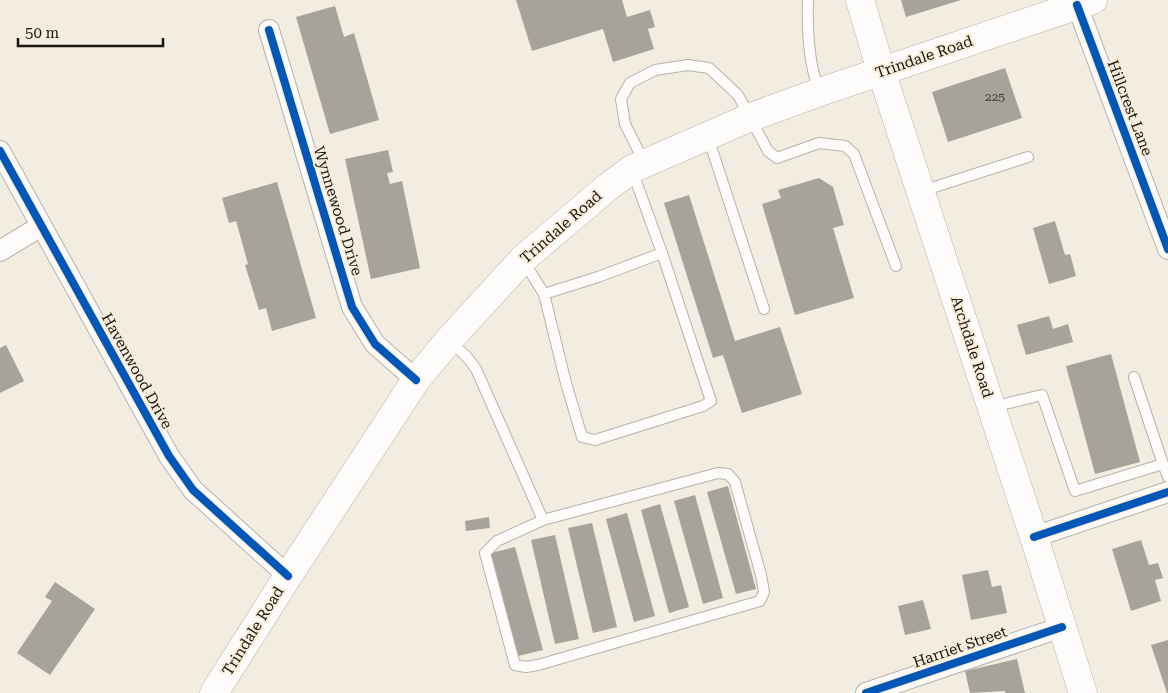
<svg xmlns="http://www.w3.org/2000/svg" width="1168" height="693" viewBox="0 0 1168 693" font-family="'Roboto Serif',serif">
<rect width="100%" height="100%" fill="#f2ece1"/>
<g fill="#a7a29a">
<path d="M516,0H622L627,17L650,10L655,27L648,29L654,49L613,62L603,29L532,51Z"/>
<path d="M901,0H961L906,17Z"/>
<path d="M335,6L344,37L354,33L379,120L330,134L296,17Z"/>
<path d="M1005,68L1022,118L948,142L932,92Z"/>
<path d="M388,150L393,172L387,173L390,184L402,181L420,268L371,279L345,159Z"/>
<path d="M819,178L833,187L844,225L833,228L854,298L795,315L762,204L781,198L778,190Z"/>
<path d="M277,182L316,318L272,331L266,308L259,310L245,265L248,264L236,221L229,223L222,198Z"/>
<path d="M689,195L735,341L780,327L802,394L742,413L723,355L713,358L664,203Z"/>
<path d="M1055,221L1065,255L1070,254L1076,276L1049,284L1033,228Z"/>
<path d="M1049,316L1053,329L1068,324L1073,342L1026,355L1017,325Z"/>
<path d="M6,345L24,381L0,393V348Z"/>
<path d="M1111,354L1140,462L1095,474L1066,366Z"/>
<path d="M728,486L756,589L736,594L707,492Z"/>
<path d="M695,495L723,598L703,604L674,501Z"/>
<path d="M660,504L689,607L669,613L641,510Z"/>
<path d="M627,513L655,616L634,622L606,519Z"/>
<path d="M489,517L490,528L466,531L465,521Z"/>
<path d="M592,523L617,627L593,633L568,528Z"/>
<path d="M555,535L579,639L555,644L531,540Z"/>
<path d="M1141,540L1149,565L1158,563L1163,578L1155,580L1161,601L1131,611L1112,549Z"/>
<path d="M515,547L543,650L518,656L491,553Z"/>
<path d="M988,570L992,587L1001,585L1007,613L971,620L962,575Z"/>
<path d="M55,582L95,609L50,675L17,653L52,601L45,597Z"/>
<path d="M923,600L931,629L905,635L898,606Z"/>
<path d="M1168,640V693H1167L1151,645Z"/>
<path d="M1017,659L1025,693H1005V691L970,693L965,671Z"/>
</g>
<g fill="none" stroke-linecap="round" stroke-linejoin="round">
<defs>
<g id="service">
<path d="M808,0C807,30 808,62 819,90"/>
<path d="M708,137L764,309"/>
<path d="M644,162L625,124L621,99L630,83L655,70L688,65L709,68L738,95L768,151L777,158L819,143L845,146L854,154L896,266"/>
<path d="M922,191L1028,157"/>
<path d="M523,260L544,294L598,277L662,253L632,170"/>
<path d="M544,294L566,383L582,437L595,440L703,406L711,401L662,253"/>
<path d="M450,341L467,357L476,369L543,520L497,541L485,553L515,665L526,667L538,665L760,601L764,592L761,575L735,482L728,474L718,473L543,520"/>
<path d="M1134,377L1163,464"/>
<path d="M992,407L1042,395L1075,491L1163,464L1168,477"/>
</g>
<g id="minor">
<path d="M1077,5L1168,249"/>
<path d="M269,30L352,307L375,344L416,380"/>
<path d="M0,151L169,456L193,490L288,576"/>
<path d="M0,251L41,226"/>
<path d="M1034,537L1168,492"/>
<path d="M866,693L1062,627"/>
</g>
<g id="secondary">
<path d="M860,0L881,71L1034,537L1083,693"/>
<path d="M214,693L288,576L416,380L449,340L523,259L609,186L632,169L751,117L820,92L1093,0"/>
</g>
</defs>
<use href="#service" stroke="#b7b3ab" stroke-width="12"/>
<use href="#minor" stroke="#b7b3ab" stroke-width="22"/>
<use href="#secondary" stroke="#b7b3ab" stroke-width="29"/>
<use href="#service" stroke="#fdfcfa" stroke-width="10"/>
<use href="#minor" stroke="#fdfcfa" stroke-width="20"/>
<use href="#secondary" stroke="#fdfcfa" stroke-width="28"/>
<defs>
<g id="cycleway">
<path d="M1077,5L1168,249"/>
<path d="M269,30L352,307L375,344L416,380"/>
<path d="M0,151L169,456L193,490L288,576"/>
<path d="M1034,537L1168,492"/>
<path d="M866,693L1062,627"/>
</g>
</defs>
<use href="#cycleway" stroke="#f8eddb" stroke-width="11"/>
<use href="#cycleway" stroke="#0057b8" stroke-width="8"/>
</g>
<g text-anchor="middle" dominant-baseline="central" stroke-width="4" stroke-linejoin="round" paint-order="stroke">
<g font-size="12" fill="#3c3932">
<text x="995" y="97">225</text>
</g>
<g font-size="15" fill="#19160f" stroke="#f8eddb">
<text transform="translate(924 57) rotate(-19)">Trindale Road</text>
<text transform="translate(1130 108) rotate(69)">Hillcrest Lane</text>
<text transform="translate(338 211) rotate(73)">Wynnewood Drive</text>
<text transform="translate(561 227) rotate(-41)">Trindale Road</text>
<text transform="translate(972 347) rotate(72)">Archdale Road</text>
<text transform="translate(137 371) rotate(61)">Havenwood Drive</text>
<text transform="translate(253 631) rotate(-58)">Trindale Road</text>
<text transform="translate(960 647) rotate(-19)">Harriet Street</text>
</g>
</g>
<path d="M18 38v8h145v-8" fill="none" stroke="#19160f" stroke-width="2.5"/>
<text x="25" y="38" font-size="15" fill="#19160f" stroke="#f8eddb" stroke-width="4" paint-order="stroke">50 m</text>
</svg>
